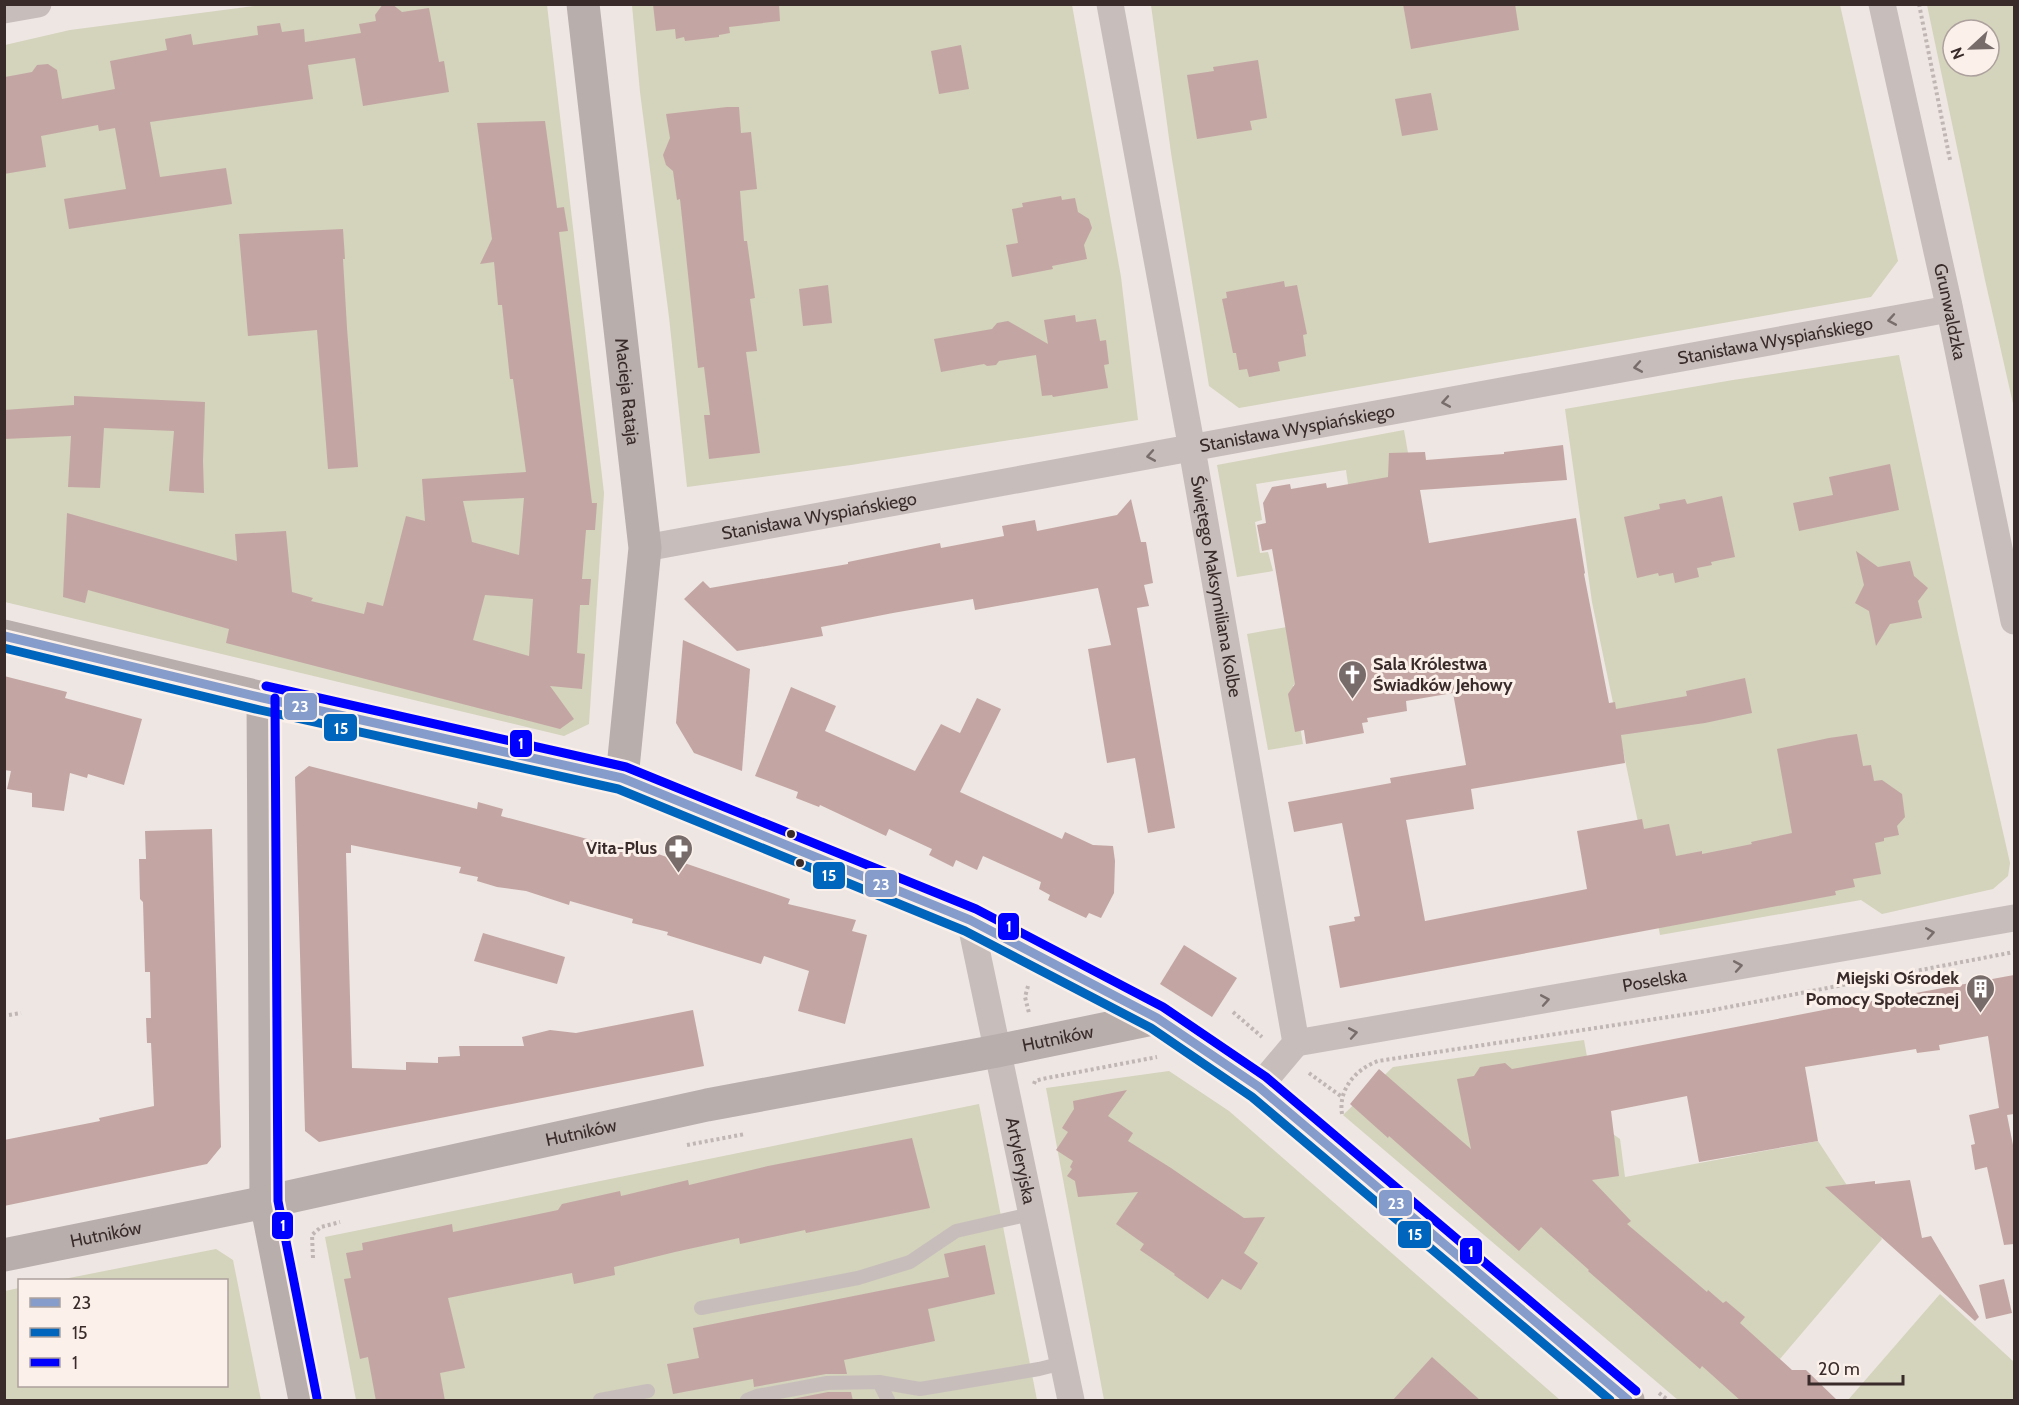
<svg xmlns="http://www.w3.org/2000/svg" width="2019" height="1405" viewBox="0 0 2019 1405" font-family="Cabin,sans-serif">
<rect width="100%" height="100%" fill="#eee6e2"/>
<g fill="#d4d3bc" fill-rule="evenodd">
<path d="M262,5H547L604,493L589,724L564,736L5,602V45L70,30Z"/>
<path d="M632,5H1072L1121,277L1138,420L851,465L687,487L669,317L640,92Z"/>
<path d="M1151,5H1840L1898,261L1871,297L1239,408L1209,386L1171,153Z"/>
<path d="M1927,5H2014V408L1985,280ZM1953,30H1989V66H1953Z"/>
<path d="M1899,355L1958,634L2010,863L2008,876L1993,889L1882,914L1861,900L1660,935L1648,870L1592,602L1565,409L1733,380Z"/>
<path d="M1404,430L1424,544L1358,555L1346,470L1256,484L1262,520L1255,522L1260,553L1268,552L1273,571L1237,577L1217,465Z"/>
<path d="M1459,596L1394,667L1293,685L1303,744L1268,750L1247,634Z"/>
<path d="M1584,1040L1599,1124L1620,1139L1625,1177L1818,1141L1882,1239L1745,1400H1678L1343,1115L1393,1067Z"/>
<path d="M1169,1071L1229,1111L1560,1400H1104L1046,1088Z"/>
<path d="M979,1104L1037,1400H356L325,1237Z"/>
<path d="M216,1249L233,1260L261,1400H5V1291L19,1288L20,1386H226V1280H59Z"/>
<path d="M1940,1294L2014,1362V1400H1848Z"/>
</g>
<g fill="#c3a6a3" fill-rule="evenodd">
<path d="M383,4H392L402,12L429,8L439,62L444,61L449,92L363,106L355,58L308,65L313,99L150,122L160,177L226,168L232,204L69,229L64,199L126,189L115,128L99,131L98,125L41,136L46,167L4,174L5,77L32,72L37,65L48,64L57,70L62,99L115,89L110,61L167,50L165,39L191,34L193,45L258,35L257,26L280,23L282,32L304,29L305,42L361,33L359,24L376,21L375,15Z"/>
<path d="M653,4H779L780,21L729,27L730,33L719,35V37L685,41L684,37L676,39L675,29L656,31Z"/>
<path d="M1403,4H1515L1519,30L1411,49Z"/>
<path d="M961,45L969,89L939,94L931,51Z"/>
<path d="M1258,60L1267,118L1250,121L1252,130L1197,139L1187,75L1214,71L1213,67Z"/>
<path d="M1431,93L1438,130L1402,136L1395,99Z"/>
<path d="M727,107H739L741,133L751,132L757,189L740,191L744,241H747L755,298L750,299L757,351L746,352L760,453L709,459L704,415H710L704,367L698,368L680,199L677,200L673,171L666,165L663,155L670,138L666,114Z"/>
<path d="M545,121L557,208L564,207L568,231L559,232L592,503H597L595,530H586L584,554L582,579H591L589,605H580L577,653L585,654L582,689L550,686L574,719L560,729L226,643L229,629L88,590L85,603L63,597L67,513L237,561L235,534L286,531L292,592L313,598L311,601L364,614L367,602L383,606L406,516L425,521L422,479L526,472L513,379H510L502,305H498L494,262L480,264L492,239L477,123ZM524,498L519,555L472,542L463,501ZM485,595L533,599L529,656L473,640Z"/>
<path d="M1061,196L1062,200L1075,198L1078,212L1089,219L1092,228L1084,245L1087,259L1052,266L1053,269L1012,277L1006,245L1018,243L1012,209L1023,207L1022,203Z"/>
<path d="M343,229L345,259H343L347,328L358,467L328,469L317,330L248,336L239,234Z"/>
<path d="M1284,281L1285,287L1297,285L1307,334L1303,335L1306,356L1278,362L1280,371L1249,377L1247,369L1239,370L1236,353H1233L1222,299L1227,298L1226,292Z"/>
<path d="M828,285L832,323L803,326L799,289Z"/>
<path d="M1075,315L1076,322L1096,319L1100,341L1106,340L1109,364L1104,365L1108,388L1053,397L1052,395L1042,396L1036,355L999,361L996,365L987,366L984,364L941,372L934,339L992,329L997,323L1008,321L1048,344L1044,320Z"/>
<path d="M74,396L205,402L203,461L204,493L169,491L174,431L104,428L100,488L68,487L71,436L4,439V410L74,405Z"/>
<path d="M1563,445L1567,480L1420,490L1429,543L1576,518L1585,573L1584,574L1609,703L1615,702L1616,709L1687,696L1686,691L1745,678L1752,713L1705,723L1621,735L1625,763L1471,789L1474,809L1406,820L1425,921L1587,889L1577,831L1642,819L1644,829L1669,824L1676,856L1702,851V854L1752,844L1751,842L1792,833L1777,749L1829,738L1857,734L1863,766L1871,765L1874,781L1882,780L1902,794L1905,817L1897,826L1899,835L1884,838V841L1875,843L1881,874L1853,879L1855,887L1835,891L1836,895L1340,988L1329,926L1355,921L1354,917L1360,916L1342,823L1294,832L1288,802L1391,783L1390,778L1466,765L1453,693L1406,701L1407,711L1367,718L1368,722L1362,723L1364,733L1306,744L1304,730L1295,732L1288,694L1295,684L1272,549L1262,551L1257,525L1266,523L1263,503L1272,487L1290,484L1291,489L1326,483L1327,488L1388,477L1389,453L1425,452L1426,460L1504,454V452Z"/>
<path d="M1890,464L1899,510L1799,531L1793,503L1833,495L1829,477Z"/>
<path d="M1722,496L1735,557L1711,562L1712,565L1697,568L1699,577L1675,583L1673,573L1659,576L1658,573L1637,578L1624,517L1660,509L1659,504L1685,499L1687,504Z"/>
<path d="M1131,499L1141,542H1146L1153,583L1144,585L1149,606L1137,608L1175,828L1148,833L1135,758L1107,763L1088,649L1111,645L1098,588L975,610L973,599L893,613L821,627L823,636L737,651L684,599L703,581L710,588L848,564V562L940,543L941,548L1004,536L1002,526L1035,520L1037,531L1117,515Z"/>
<path d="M1856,551L1878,567L1910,561L1914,576L1928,588L1918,601L1922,618L1890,624L1876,646L1869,611L1855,603L1864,585Z"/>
<path d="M683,640L750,669L742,771L694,753L676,723Z"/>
<path d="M4,676L67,692L65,698L142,719L124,785L88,774L87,778L70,773L64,811L32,807V793L7,789L11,771L4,770Z"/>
<path d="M791,687L836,706L825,731L915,771L941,724L960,733L977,698L1001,709L960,792L1062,839L1065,832L1093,845L1113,846L1115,861L1114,893L1101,918L1089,913L1086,918L1048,900L1050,895L1039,889L1041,882L983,856L977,870L956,860L953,867L929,855L932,849L889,829L886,836L820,805L819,807L796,798L798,792L755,776Z"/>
<path d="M309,766L477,809L478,802L503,809L501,816L621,848L623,842L790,899L788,904L856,920L852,931L867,935L845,1024L798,1011L809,971L764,956L761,964L667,935L668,932L632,923L633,919L570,901L569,905L526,891L497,887L477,881L478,877L459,873L461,867L351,845V853H346L352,1068L406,1070V1062L438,1063V1057L460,1056L459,1046H524L522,1037L550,1030L576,1033L693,1010L704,1066L319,1142L305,1131L295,777Z"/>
<path d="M212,829L221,1147L207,1164L4,1206V1140L100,1121L99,1118L154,1106L151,1043H147L146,1018H151L150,972H145L143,902L140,899L139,859H146L145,831Z"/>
<path d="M483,933L565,957L557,984L474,961Z"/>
<path d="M1184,945L1237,978L1212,1017L1160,984Z"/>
<path d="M2014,975V1114L2007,1115L2014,1150V1244L2004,1245L1987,1167L1975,1170L1971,1145L1975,1144L1969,1115L1999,1108L1988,1036L1939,1045L1940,1050L1917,1053L1916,1049L1805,1067L1818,1141L1699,1162L1687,1096L1611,1111L1619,1176L1592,1180L1631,1221L1627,1224L1707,1292L1708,1290L1723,1303L1726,1301L1745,1317L1740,1323L1792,1370H1806L1838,1401H1741L1702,1366L1700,1369L1588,1271L1589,1270L1541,1227L1519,1251L1389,1136L1388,1138L1350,1104L1379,1069L1471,1149L1457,1079L1474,1076L1480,1067L1505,1063L1512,1069L1596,1054L1839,1007Z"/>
<path d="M1127,1090L1108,1116L1133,1133L1128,1141L1171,1168L1244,1218L1265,1217L1244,1253L1258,1263L1241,1290L1222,1279L1208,1299L1174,1275L1175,1274L1140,1250L1144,1244L1116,1224L1138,1192L1078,1197L1075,1181L1067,1176L1072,1169L1070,1167L1073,1161L1056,1150L1068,1132L1062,1128L1074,1109L1073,1101Z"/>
<path d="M912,1138L930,1208L806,1233L805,1230L740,1244L739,1238L675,1252L614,1267L615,1275L574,1284L572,1273L448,1298L465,1368L440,1373L445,1401H376L368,1357L360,1359L344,1279L351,1278L346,1253L363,1250L362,1243L452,1224L453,1232L558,1210L562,1204L620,1191L621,1196L688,1180L689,1185L768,1166Z"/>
<path d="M1910,1180L1922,1238L1931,1236L1979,1317L1975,1321L1825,1187L1875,1181V1184Z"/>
<path d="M985,1245L995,1294L928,1309L935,1341L844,1360L847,1374H826L754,1387L753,1379L673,1394L667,1364L699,1358L693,1328L949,1277L944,1254Z"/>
<path d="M2004,1279L2012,1313L1986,1319L1979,1285Z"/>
<path d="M1432,1357L1481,1401H1392Z"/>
<path d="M828,1392H851L853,1401H782Z"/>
</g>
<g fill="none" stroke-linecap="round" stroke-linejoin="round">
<g stroke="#c0b7b4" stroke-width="4" stroke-dasharray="3 3" stroke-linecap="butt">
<path d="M1919,4L1950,160"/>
<path d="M1028,986L1025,997L1029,1013"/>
<path d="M1233,1012L1262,1037"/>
<path d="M9,1015L21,1013"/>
<path d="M1309,1073L1342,1097"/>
<path d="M1034,1084L1035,1081L1042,1079L1157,1057"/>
<path d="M1342,1114C1338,1089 1356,1069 1378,1061L1708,1011L2014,952"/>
<path d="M687,1145L745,1134"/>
<path d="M313,1258L312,1235L321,1227L340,1222"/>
<path d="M1659,1393L1668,1400"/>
</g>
<g stroke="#c7bebb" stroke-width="14">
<path d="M701,1308L858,1278L910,1262L956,1231L1031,1214"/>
<path d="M879,1382L888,1400"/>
<path d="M600,1400L648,1391"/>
<path d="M747,1400L757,1396L827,1383L879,1382L920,1389L1039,1369L1063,1363"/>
</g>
<g stroke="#c7bebb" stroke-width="27">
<path id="s1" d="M1110,4L1192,449L1296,1043L1259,1087"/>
<path id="s2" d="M1882,4L1948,301L2014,621"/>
<path d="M4,10L38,4"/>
<path id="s3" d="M645,548L1949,309"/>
<path id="s4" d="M970,920L1071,1400"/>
<path id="s5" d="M1296,1043L2014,918"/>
</g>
<g stroke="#b8aeac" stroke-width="33">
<path id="s6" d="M583,4L645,548L622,778"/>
<path d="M4,636L263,698L622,778L970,920L1157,1018L1259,1087L1628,1400"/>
<path d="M263,698L266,1202L305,1400"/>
<path id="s7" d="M4,1255L266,1202L707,1105L997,1051L1157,1018"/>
</g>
<defs>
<path id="bus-1" d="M4,636L263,698L622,778L970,920L1157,1018L1259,1087L1628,1400"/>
<path id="bus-2" d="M4,648L260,710L618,789L965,931L1151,1028L1252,1097L1610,1400"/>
<g id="bus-3">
<path d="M266,686L626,767L976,909L1163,1007L1266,1077L1636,1391"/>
<path d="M275,698L278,1201L317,1398"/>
</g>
</defs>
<use href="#bus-1" stroke="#fbf0ea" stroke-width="14"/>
<use href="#bus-2" stroke="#fbf0ea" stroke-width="14"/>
<use href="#bus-3" stroke="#fbf0ea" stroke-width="14"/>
<use href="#bus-1" stroke="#869cca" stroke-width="9"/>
<use href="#bus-2" stroke="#0065bd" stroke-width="9"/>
<use href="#bus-3" stroke="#00f" stroke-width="9"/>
</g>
<defs><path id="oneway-chevron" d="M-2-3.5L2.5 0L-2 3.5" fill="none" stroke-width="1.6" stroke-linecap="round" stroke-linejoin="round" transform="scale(1.5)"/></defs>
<g stroke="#796d6b">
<use href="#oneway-chevron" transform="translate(1892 320) rotate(170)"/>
<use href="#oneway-chevron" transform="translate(1638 367) rotate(170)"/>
<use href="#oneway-chevron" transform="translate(1446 402) rotate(170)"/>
<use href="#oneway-chevron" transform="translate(1151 456) rotate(170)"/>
<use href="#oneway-chevron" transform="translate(1930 933) rotate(-10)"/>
<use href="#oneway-chevron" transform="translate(1738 966) rotate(-10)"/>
<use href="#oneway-chevron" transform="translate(1545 1000) rotate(-10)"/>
<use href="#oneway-chevron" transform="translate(1353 1033) rotate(-10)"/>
</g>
<defs>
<symbol id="church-pin" viewBox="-11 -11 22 30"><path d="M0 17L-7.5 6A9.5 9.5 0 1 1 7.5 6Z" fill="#786c6a" stroke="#fbf0ea"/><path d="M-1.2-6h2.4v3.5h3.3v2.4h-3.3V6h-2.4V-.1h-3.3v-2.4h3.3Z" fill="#fff"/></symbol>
<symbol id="pharmacy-pin" viewBox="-11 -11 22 30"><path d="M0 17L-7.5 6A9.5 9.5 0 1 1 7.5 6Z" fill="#786c6a" stroke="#fbf0ea"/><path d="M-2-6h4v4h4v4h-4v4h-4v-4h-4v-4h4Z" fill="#fff"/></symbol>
<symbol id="building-pin" viewBox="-11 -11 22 30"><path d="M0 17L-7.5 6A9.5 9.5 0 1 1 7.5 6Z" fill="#786c6a" stroke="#fbf0ea"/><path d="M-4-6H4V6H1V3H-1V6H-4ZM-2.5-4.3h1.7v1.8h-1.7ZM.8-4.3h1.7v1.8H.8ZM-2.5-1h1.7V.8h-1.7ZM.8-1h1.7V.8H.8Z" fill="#fff"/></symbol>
</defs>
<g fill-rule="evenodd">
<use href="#church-pin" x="1336" y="658" width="33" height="45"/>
<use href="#pharmacy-pin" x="662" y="832" width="33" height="45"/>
<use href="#building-pin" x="1964" y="972" width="33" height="45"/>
</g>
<g fill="#392b29" stroke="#fbf0ea" stroke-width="2">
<circle cx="791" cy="834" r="5"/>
<circle cx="800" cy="863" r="5"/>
</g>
<g text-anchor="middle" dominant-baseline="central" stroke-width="6" stroke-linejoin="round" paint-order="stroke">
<g font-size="18" fill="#392b29" stroke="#fbf0ea">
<text stroke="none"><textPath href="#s2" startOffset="315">Grunwaldzka</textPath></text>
<text stroke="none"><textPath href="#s3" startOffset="1149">Stanisława Wyspiańskiego</textPath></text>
<text stroke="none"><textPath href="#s6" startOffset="390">Macieja Rataja</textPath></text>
<text stroke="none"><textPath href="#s3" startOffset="663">Stanisława Wyspiańskiego</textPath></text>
<text stroke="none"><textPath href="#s3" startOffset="177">Stanisława Wyspiańskiego</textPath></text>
<text stroke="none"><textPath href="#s1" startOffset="592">Świętego Maksymiliana Kolbe</textPath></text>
<text stroke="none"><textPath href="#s5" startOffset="364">Poselska</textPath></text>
<text stroke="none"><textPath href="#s7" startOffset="1076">Hutników</textPath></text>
<text stroke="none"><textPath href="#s7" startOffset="590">Hutników</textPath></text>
<text stroke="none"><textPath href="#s4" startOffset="246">Artyleryjska</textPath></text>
<text stroke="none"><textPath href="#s7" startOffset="104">Hutników</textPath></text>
</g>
<g font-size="18" font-weight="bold" fill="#392b29" stroke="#fbf0ea" text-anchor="end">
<text x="1373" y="664" text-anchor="start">Sala Królestwa<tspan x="1373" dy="21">Świadków Jehowy</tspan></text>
<text x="657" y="848">Vita-Plus</text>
<text x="1959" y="978">Miejski Ośrodek<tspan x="1959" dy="21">Pomocy Społecznej</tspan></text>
</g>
</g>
<g stroke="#fbf0ea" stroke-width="2">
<rect x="283" y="692" width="35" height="29" rx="6" fill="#869cca"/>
<rect x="323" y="713" width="35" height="29" rx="6" fill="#0065bd"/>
<rect x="509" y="729" width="24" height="29" rx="6" fill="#00f"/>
<rect x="812" y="861" width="34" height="29" rx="6" fill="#0065bd"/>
<rect x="864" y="869" width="34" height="29" rx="6" fill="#869cca"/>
<rect x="997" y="912" width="23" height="29" rx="6" fill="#00f"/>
<rect x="1378" y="1189" width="35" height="28" rx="6" fill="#869cca"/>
<rect x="271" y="1211" width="23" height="29" rx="6" fill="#00f"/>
<rect x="1397" y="1220" width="35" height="29" rx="6" fill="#0065bd"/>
<rect x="1459" y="1237" width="24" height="28" rx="6" fill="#00f"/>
</g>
<g font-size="16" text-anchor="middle" font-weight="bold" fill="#fff">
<text x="300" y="712">23</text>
<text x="341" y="734">15</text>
<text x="521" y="749">1</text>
<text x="829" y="881">15</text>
<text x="881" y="890">23</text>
<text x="1009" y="932">1</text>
<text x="1396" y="1209">23</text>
<text x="283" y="1231">1</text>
<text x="1415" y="1240">15</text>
<text x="1471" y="1257">1</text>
</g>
<rect width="2019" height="1405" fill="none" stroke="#392b29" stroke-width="12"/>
<rect x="18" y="1279" width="210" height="108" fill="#fbf0ea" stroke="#ada19d" stroke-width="1.5"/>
<rect x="30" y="1298" width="30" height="9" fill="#869cca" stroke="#ada19d" stroke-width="1.5"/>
<text x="72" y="1309" font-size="18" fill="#392b29">23</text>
<rect x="30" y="1328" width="30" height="9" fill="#0065bd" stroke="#ada19d" stroke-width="1.5"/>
<text x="72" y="1339" font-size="18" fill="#392b29">15</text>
<rect x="30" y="1358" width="30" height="9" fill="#0000ff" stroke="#ada19d" stroke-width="1.5"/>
<text x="72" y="1369" font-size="18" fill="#392b29">1</text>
<g transform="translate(1971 48) rotate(248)"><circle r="28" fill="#fbf0ea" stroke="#ada19d" stroke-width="1.5"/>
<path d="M0-4.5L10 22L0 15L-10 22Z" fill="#786c6a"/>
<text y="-9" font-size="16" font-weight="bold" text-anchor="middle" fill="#392b29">N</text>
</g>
<path d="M1809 1375v9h94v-9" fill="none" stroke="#392b29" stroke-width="3"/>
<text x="1818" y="1375" font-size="18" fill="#392b29" stroke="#fbf0ea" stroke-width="4.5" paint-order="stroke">20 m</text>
</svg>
